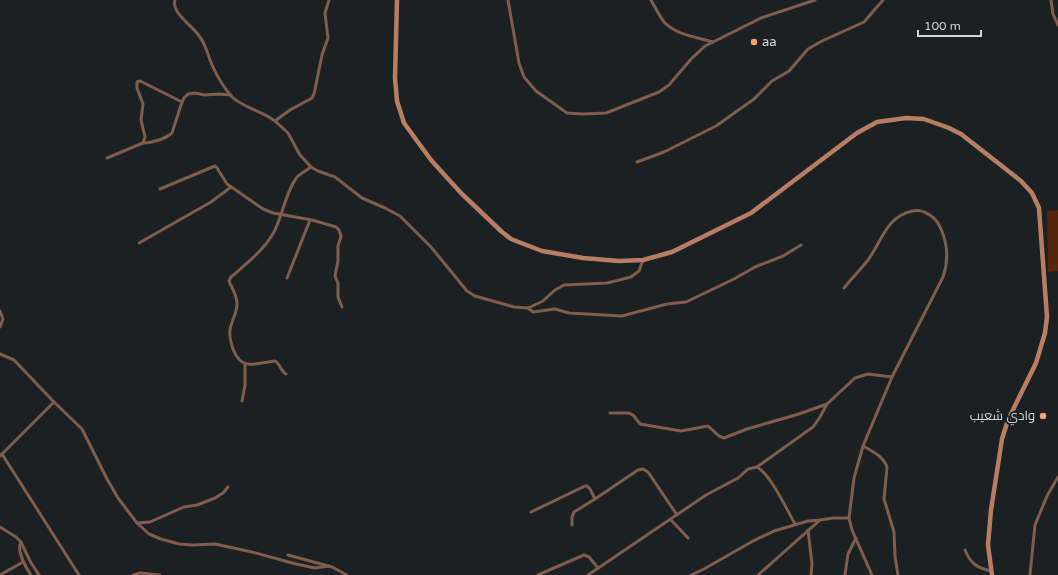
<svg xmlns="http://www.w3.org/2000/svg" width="1058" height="575" viewBox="0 0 1058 575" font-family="'Varela Round',Cairo,sans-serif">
<rect width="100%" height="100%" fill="#1b2022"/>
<path fill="#55260b" d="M1058,210V271L1048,272L1047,211Z"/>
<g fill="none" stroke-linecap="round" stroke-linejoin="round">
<g stroke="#7f5c4b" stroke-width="3">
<path d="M175,0C171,13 193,26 200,37C206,45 208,56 212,65C217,76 224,88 232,97C244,108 262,111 275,121"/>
<path d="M329,0L325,13L328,38L322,55L314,94L312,98L290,110L275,121L288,133L300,155L311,167L318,171L335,177L362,198L385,208L400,216L431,247L467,291L475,296L514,307L528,308L543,301L555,290L564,285L607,283L631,277L639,271L643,260"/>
<path d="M508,0L519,63L524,77L536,91L567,113L583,114L606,113L659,92L669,85L691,59L705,46L761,18L815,0"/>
<path d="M651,0C655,7 659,15 664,22C676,35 697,37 713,42"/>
<path d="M1051,0L1053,14L1058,25"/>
<path d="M143,143L145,137L141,120L143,104L137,88V82L140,81L182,102"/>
<path d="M107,158L143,143C152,143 165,139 172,133L181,105L184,98L188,94L195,93L205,95L218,94L231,95"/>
<path d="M637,162L664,152L716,126L754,99L772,81L789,71L808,49L822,41L864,22L883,0"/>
<path d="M160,189L215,166L217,168L227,184L263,209L273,213L312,220L336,227L339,230L341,236L338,246V261L335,276L338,283V297L342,307"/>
<path d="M139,243L211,202L231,187"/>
<path d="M287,278L310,220"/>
<path d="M844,288C852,278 861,269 868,260C882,241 886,217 912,211C917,210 920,210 924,212C932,215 938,221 941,229C948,245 949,260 943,277L892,377"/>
<path d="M528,308L533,312L555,309L569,313L622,316L667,304L686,302L734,279L755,267L783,256L801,245"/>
<path d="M0,311L3,319L0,327"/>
<path d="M0,354L14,360L54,402L82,429L107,479L118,498L137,523L149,534L161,539L179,544L192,545L215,544L252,552L296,564L315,568L329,566"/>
<path d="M286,374C280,371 281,364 275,361C255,363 242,372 233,349C231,343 229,336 230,330C231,321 237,314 237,304C237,294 232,289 229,281L231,277C246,264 264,250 274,232C282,217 287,188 298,176C302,173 307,170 311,167"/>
<path d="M242,401L245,385V364"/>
<path d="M610,413H629L633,415L640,424L681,431L708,426L719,436L724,438L747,429L799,414L827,404"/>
<path d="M2,454L79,575"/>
<path d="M0,456L54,402"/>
<path d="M531,512L585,486H587L590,489L595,499L638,470L643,469L648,472L677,515"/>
<path d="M849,518L852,530L872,575"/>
<path d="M671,520L688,538"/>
<path d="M137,523L150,522L184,507L197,505L215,498L223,493L228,487"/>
<path d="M795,524C787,510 771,475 757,467L813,427L820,417L827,404L855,378L868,374L892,377L863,446"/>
<path d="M572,525V517L574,512L595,499"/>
<path d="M0,527L16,537L21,542L30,561L39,575"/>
<path d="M808,530L812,564L811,575"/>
<path d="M21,542C16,550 26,568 31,575"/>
<path d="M965,550C970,563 977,568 991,571"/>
<path d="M288,555L332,567L347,575"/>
<path d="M0,575L23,562"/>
<path d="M133,575L140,573L160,575"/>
<path d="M538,575L584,555L589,557L598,568"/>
<path d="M588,575L706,495L738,478L748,469L757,467"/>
<path d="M691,575L704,569L753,541L774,531L808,521L820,520L833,518H849L854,478L863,446C872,451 883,456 887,467L884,499L894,532L895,556L898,575"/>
<path d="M758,575L820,520"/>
<path d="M845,575L848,554L856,538"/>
<path d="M1030,575L1035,525L1047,496L1058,477"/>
</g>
<path stroke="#b77e63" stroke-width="4.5" d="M397,0L395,78L397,101L404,123L431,160L461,193L502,232L511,239L542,251L583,258L619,261L643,260L672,252L751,213L857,133L877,122L906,118L924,119L949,128L961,134L1021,181L1032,193L1039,208L1047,317L1045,333L1036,363L1008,420L1002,439L991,510L988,545L992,575"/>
</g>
<g fill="#f1a17b" stroke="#1b2022" stroke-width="1.5">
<circle cx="754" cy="42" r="4"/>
<circle cx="1043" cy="416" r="4"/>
</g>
<g text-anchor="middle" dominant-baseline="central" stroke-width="4" stroke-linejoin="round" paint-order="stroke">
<g font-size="13" fill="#d1d4d6" stroke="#1b2022" text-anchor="start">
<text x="762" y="42">aa</text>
<text x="1035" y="416" text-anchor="end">وادي شعيب</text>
</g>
</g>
<path d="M918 30v6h63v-6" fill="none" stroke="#d1d4d6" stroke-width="2"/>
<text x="924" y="30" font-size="12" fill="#d1d4d6" stroke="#1b2022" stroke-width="3" paint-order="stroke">100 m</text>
</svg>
